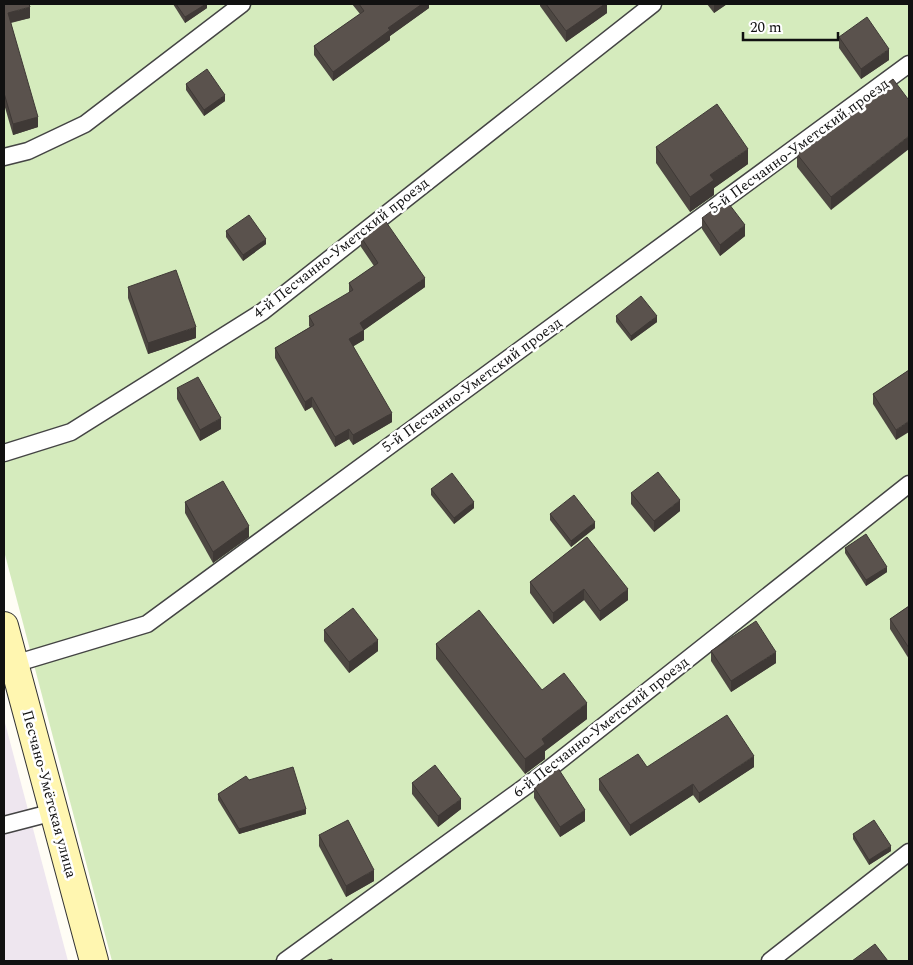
<svg xmlns="http://www.w3.org/2000/svg" width="913" height="965" viewBox="0 0 913 965" font-family="Spectral,serif">
<rect width="100%" height="100%" fill="#fffdf5"/>
<path fill="#eee6ef" d="M4,719L68,961H4Z"/>
<path fill="#d5ebbd" d="M4,4H909V961H112L4,551Z"/>
<g fill="none" stroke-linecap="round" stroke-linejoin="round">
<defs>
<g id="service">
<path d="M4,157L28,151L85,124L242,4"/>
<path d="M4,453L71,432L262,312L653,4"/>
<path d="M7,667L14,664L147,624L909,64"/>
<path d="M4,825L54,812"/>
<path d="M285,961L544,773L909,484"/>
<path d="M770,961L909,852"/>
</g>
<path id="secondary" d="M4,626L94,961"/>
</defs>
<use href="#service" stroke="#444" stroke-width="19"/>
<use href="#secondary" stroke="#333" stroke-width="30"/>
<use href="#service" stroke="#fff" stroke-width="16"/>
<use href="#secondary" stroke="#fff6b0" stroke-width="28"/>
</g>
<g fill="#4d4742">
<path d="M4,4L30,18L11,23L38,127L13,135L4,104Z"/>
<path d="M173,4H207V8L185,23Z"/>
<path d="M352,4H429V8L390,36V40L333,81L314,55V46L360,14Z"/>
<path d="M540,4H607V13L566,42L540,6Z"/>
<path d="M707,4H727L714,13Z"/>
<path d="M839,37L889,60L861,79L839,48Z"/>
<path d="M893,79L831,210L797,167V154Z"/>
<path d="M186,84L225,101L204,116L186,90Z"/>
<path d="M656,147L748,164L714,188V195L690,212L656,163Z"/>
<path d="M702,218L745,236L720,256L702,229Z"/>
<path d="M226,231L266,244L243,261L226,237Z"/>
<path d="M361,237L425,287L364,330V340L353,346L392,422L353,445L349,439L335,447L312,407L305,411L275,358V348L310,327L309,326V316L349,293V283L374,266L361,247Z"/>
<path d="M128,287L196,338L148,354L128,298Z"/>
<path d="M616,316L657,322L631,341L616,322Z"/>
<path d="M909,370L896,440L873,404V394Z"/>
<path d="M177,388L221,429L200,441L177,399Z"/>
<path d="M431,489L474,508L454,524L431,495Z"/>
<path d="M631,493L680,511L654,532L631,504Z"/>
<path d="M185,502L249,537L213,563L185,513Z"/>
<path d="M550,514L595,528L571,547L550,520Z"/>
<path d="M587,537L628,600L600,621L584,600L553,624L530,593V582Z"/>
<path d="M845,548L887,572L866,586L845,553Z"/>
<path d="M909,606V659L890,629V619Z"/>
<path d="M324,630L378,651L349,673L324,641Z"/>
<path d="M436,644L542,690L587,719L545,751V759L525,774L436,659Z"/>
<path d="M711,651L776,663L731,692L711,661Z"/>
<path d="M647,767H754L699,803L693,795L630,836L599,790V779Z"/>
<path d="M538,779L585,821L560,837L534,798V787L538,785Z"/>
<path d="M249,780L306,814L239,834L218,800V794Z"/>
<path d="M412,783L461,809L438,827L412,794Z"/>
<path d="M853,834L891,851L869,865L853,839Z"/>
<path d="M319,835L374,881L346,897L319,846Z"/>
</g>
<g fill="#3f3936">
<path d="M206,4H207V8L185,23V17Z"/>
<path d="M422,4H429V8L390,36V40L333,81V72L388,28Z"/>
<path d="M605,4H607V13L566,42V31Z"/>
<path d="M714,4H727L714,13Z"/>
<path d="M30,7V18L8,23V13Z"/>
<path d="M889,49V60L861,79V69Z"/>
<path d="M225,95V101L204,116V110Z"/>
<path d="M38,117V127L13,135V124Z"/>
<path d="M909,136V149L831,210V197Z"/>
<path d="M748,149V164L714,188V195L690,212V197L710,175Z"/>
<path d="M745,225V236L720,256V245Z"/>
<path d="M266,239V244L243,261V255Z"/>
<path d="M425,278V287L360,333V323Z"/>
<path d="M657,316V322L631,341V336Z"/>
<path d="M196,327V338L148,354V343Z"/>
<path d="M364,330V340L349,349V339Z"/>
<path d="M312,397V407L305,411V402Z"/>
<path d="M392,413V422L353,445V435Z"/>
<path d="M221,418V429L200,441V430Z"/>
<path d="M909,421V432L896,440V430Z"/>
<path d="M349,429V439L335,447V437Z"/>
<path d="M680,500V511L654,532V521Z"/>
<path d="M474,502V508L454,524V518Z"/>
<path d="M595,522V528L571,547V541Z"/>
<path d="M249,526V537L213,563V552Z"/>
<path d="M887,567V572L866,586V580Z"/>
<path d="M584,589V600L553,624V613Z"/>
<path d="M628,589V600L600,621V611Z"/>
<path d="M378,640V651L349,673V662Z"/>
<path d="M776,652V663L731,692V681Z"/>
<path d="M587,703V719L545,751V759L525,774V759L542,739Z"/>
<path d="M754,756V767L699,803V793Z"/>
<path d="M693,784V795L630,836V825Z"/>
<path d="M461,799V809L438,827V816Z"/>
<path d="M306,809V814L239,834V829Z"/>
<path d="M585,810V821L560,837V827Z"/>
<path d="M891,846V851L869,865V860Z"/>
<path d="M374,870V881L346,897V886Z"/>
</g>
<g fill="#5a524d" stroke="#3f3936">
<path d="M4,4H29L30,7L8,13L38,117L13,124L4,93Z"/>
<path d="M176,4H206L185,17Z"/>
<path d="M359,4H422L388,28L390,30L333,72L314,46L364,11Z"/>
<path d="M546,4H605L566,31Z"/>
<path d="M867,17L889,49L861,69L839,37Z"/>
<path d="M207,69L225,95L204,110L186,84Z"/>
<path d="M893,79L908,99L909,98V136L831,197L797,154Z"/>
<path d="M717,104L748,149L710,175L714,180L690,197L656,147Z"/>
<path d="M726,200L745,225L720,245L702,218Z"/>
<path d="M249,215L266,239L243,255L226,231Z"/>
<path d="M384,219L425,278L360,323L364,330L349,339L392,413L353,435L349,429L335,437L312,397L305,402L275,348L314,325L309,316L353,290L349,283L378,263L361,237Z"/>
<path d="M176,270L196,327L148,343L128,287Z"/>
<path d="M641,296L657,316L631,336L616,316Z"/>
<path d="M909,370V421L896,430L873,394Z"/>
<path d="M198,377L221,418L200,430L177,388Z"/>
<path d="M658,472L680,500L654,521L631,493Z"/>
<path d="M452,473L474,502L454,518L431,489Z"/>
<path d="M223,481L249,526L213,552L185,502Z"/>
<path d="M574,495L595,522L571,541L550,514Z"/>
<path d="M866,534L887,567L866,580L845,548Z"/>
<path d="M587,537L628,589L600,611L584,589L553,613L530,582Z"/>
<path d="M909,606V648L890,619Z"/>
<path d="M353,608L378,640L349,662L324,630Z"/>
<path d="M479,610L542,690L564,673L587,703L542,739L545,744L525,759L436,644Z"/>
<path d="M756,621L776,652L731,681L711,651Z"/>
<path d="M727,715L754,756L699,793L693,784L630,825L599,779L638,754L647,767Z"/>
<path d="M435,765L461,799L438,816L412,783Z"/>
<path d="M556,765L585,810L560,827L534,787L541,783L538,779Z"/>
<path d="M293,767L306,809L239,829L218,794L246,776L249,780Z"/>
<path d="M348,820L374,870L346,886L319,835Z"/>
<path d="M874,820L891,846L869,860L853,834Z"/>
<path d="M875,944L888,961H852Z"/>
<path d="M332,959V961H325Z"/>
</g>
<g text-anchor="middle" dominant-baseline="central" stroke-width="5" stroke-linejoin="round" paint-order="stroke">
<g font-size="15" fill="#111" stroke="#fff">
<text transform="translate(799 146) rotate(-36)">5-й Песчанно-Уметский проезд</text>
<text transform="translate(341 248) rotate(-38)">4-й Песчанно-Уметский проезд</text>
<text transform="translate(472 385) rotate(-36)">5-й Песчанно-Уметский проезд</text>
<text transform="translate(601 727) rotate(-38)">6-й Песчанно-Уметский проезд</text>
<text transform="translate(49 794) rotate(75)">Песчано-Умётская улица</text>
</g>
</g>
<rect width="913" height="965" fill="none" stroke="#111111" stroke-width="10"/>
<path d="M743 32v8h95v-8" fill="none" stroke="#111111" stroke-width="2.5"/>
<text x="750" y="32" font-size="15" fill="#111111" stroke="#ffffff" stroke-width="4" paint-order="stroke">20 m</text>
</svg>
